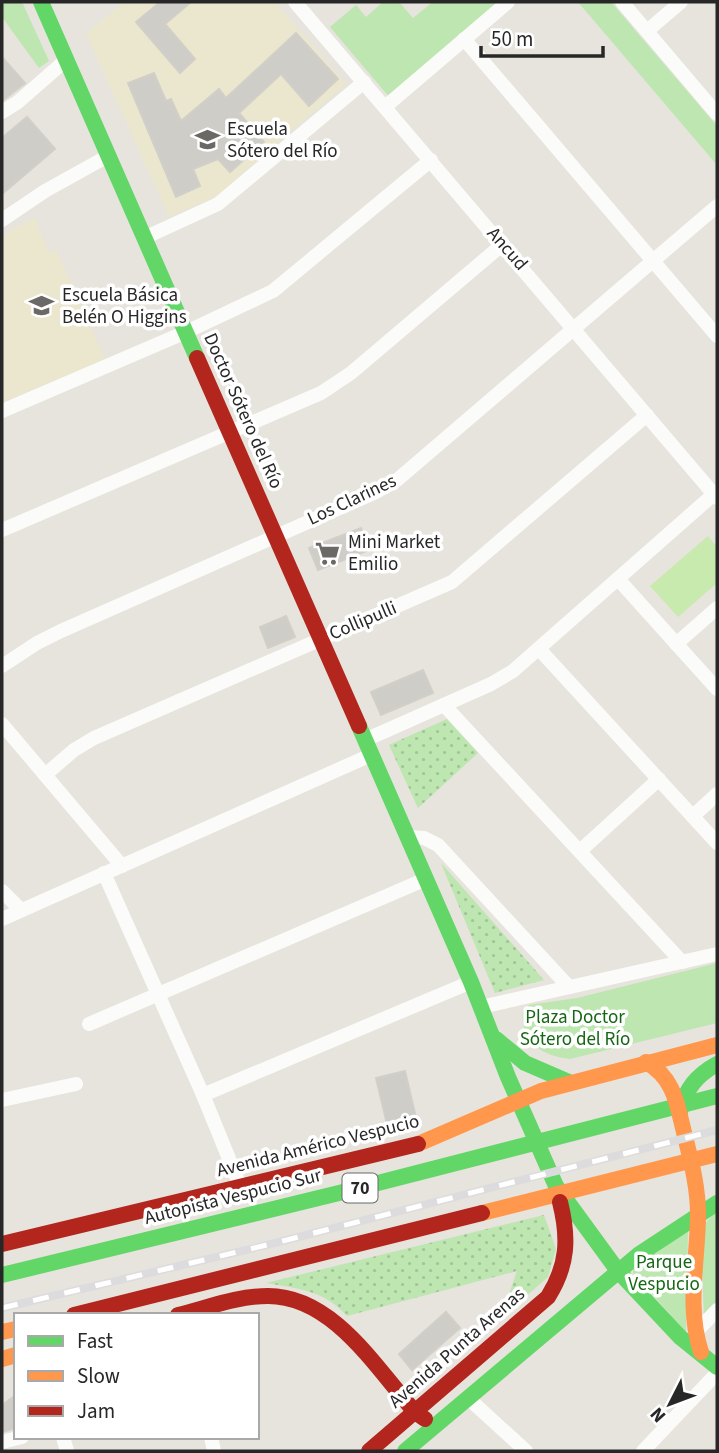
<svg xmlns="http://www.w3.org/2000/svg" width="719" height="1453" viewBox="0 0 719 1453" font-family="'Source Sans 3',sans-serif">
<defs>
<pattern id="grass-dots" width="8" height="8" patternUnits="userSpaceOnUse" patternTransform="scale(1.75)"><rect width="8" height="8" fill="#bde6b1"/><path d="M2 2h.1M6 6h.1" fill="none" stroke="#a2c598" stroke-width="1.8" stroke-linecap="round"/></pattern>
</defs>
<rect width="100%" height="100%" fill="#e6e4dc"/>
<g fill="#ebe7cf">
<path d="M124,2H275L346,84L215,197L169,217L86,34Z"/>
<path d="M35,218L49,253L56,249L106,360L2,402V238L8,232Z"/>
</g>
<g fill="url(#grass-dots)">
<path d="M447,719L478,753L418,808L389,745Z"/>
<path d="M441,863L544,980L495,993Z"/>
<path d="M544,1215L556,1249L548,1277L501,1318L517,1271L347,1316C324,1290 299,1289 266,1283Z"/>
</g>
<g fill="#bde6b1">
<path d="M2,2H22L49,61L39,68L2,17Z"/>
<path d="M383,2H399L413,18L433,2H506L391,99L330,27L356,5L366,17Z"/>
<path d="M578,2H611L717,126V165Z"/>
<path d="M717,963V1023L570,1059C542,1056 520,1042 523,1011L529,1005L577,998Z"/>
<path d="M717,1210V1304L704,1317L701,1241L704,1225Z"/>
<path d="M688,1231L686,1332L633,1273V1269Z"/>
</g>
<path fill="#c9eaae" d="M708,536L717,547V583L678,617L650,586Z"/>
<g fill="#cfcdc7" stroke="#d1cfc8" stroke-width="2">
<path d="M160,2H191L165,24L195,59L180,73L136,22Z"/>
<path d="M296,33L338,79L309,106L281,74L239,113L264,142L230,172L218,159L193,169L200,186L176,197L128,83L154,73L166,101L171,99L181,121L219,89L226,98Z"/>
<path d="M2,57L25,83L2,101Z"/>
<path d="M27,117L55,149L2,194V138Z"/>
<path d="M361,528L369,550L318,570L309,548Z"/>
<path d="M286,616L295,637L268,648L260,627Z"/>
<path d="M423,670L433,693L381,715L371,692Z"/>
<path d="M405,1071L417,1122L388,1128L376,1078Z"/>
<path d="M446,1312L460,1328L412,1370L399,1354Z"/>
<path d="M16,1395V1428L2,1432V1405Z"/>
</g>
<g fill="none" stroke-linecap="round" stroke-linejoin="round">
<g stroke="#fbfbfa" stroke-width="14">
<path d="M295,2L717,498"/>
<path d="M622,2L717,114"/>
<path d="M647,31L681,2"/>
<path d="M464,39L717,336"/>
<path d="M385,107L508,2"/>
<path d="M2,112L18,102L66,60"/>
<path d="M2,220L45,191L108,156"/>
<path d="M144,238L218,204L364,82"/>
<path d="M2,411L186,332L273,291L431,160"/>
<path d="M2,530L321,393L351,373L503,244"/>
<path d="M618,579L717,689"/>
<path d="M676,644L717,608"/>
<path d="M539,649L717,843"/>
<path d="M2,666L37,643L61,631L376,492L397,480L717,206"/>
<path d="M444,705L682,962"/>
<path d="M2,724L122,866"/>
<path d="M365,740L491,684L513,671L714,494"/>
<path d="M45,775L74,750L94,738L452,582L647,415"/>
<path d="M693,816L717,794"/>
<path d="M408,837L424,838L438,845L569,987"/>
<path d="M580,851L659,779"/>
<path d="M104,873L203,1095L241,1188"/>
<path d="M2,891L21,910"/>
<path d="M2,919L371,755"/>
<path d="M481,1007L717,954"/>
<path d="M89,1024L426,879"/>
<path d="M203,1095L471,982"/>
<path d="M2,1100L76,1084"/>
<path d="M694,1334L717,1310"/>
<path d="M468,1398L526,1451"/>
<path d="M63,1437L67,1451"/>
<path d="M211,1437L214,1451"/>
<path d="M2,1442L22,1437"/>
<path d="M643,1451L717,1373"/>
</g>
<g stroke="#63d668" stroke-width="16">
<path d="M41,2L197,358"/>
<path d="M359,726L471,982L508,1077L556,1186L618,1271L680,1337L717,1367"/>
<path d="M496,1039L525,1063L569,1082"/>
<path d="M680,1112C685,1089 697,1075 717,1064"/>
<path d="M2,1275L339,1193L717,1096"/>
<path d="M405,1451L638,1255L717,1203"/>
</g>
<g stroke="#ff974d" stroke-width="16">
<path d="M646,1062C671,1076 676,1098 682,1124C689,1154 698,1183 698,1214C698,1260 686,1307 701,1352"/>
<path d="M418,1144L541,1091L717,1045"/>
<path d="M482,1213L717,1154"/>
<path d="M2,1332L16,1329"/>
<path d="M2,1359L16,1355"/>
</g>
<g stroke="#b3261e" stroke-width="16">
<path d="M197,358L359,726"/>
<path d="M2,1244L418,1144"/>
<path d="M74,1315L482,1213"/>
<path d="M178,1315C207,1308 237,1296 268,1296C333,1296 376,1368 415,1412L425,1419"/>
<path d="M369,1451L548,1297C568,1265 569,1238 560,1202"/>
</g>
<defs>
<path id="rail" d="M2,1308L275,1243L717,1130"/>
</defs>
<use href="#rail" stroke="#dcdcde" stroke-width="8"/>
<use href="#rail" stroke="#fff" stroke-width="5" stroke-dasharray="16" stroke-linecap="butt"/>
</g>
<defs>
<symbol id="school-bare" viewBox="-9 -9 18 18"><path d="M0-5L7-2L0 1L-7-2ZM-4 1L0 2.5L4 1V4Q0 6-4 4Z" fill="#6a6966" stroke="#fff" stroke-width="2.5" paint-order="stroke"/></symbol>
<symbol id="supermarket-bare" viewBox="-9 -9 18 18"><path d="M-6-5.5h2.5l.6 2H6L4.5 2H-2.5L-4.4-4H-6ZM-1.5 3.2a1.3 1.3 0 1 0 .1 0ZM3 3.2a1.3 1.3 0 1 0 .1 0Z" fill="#6a6966" stroke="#fff" stroke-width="2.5" paint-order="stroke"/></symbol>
</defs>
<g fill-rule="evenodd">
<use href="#school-bare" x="190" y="122" width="35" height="35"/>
<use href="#school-bare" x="24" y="288" width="35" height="35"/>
<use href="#supermarket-bare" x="310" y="536" width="35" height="35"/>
</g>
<g text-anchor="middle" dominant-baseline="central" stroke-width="7" stroke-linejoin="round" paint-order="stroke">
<rect fill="#fff" stroke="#686868" stroke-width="2" x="342.5" y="1173.5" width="35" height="29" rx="5"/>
<g font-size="18" font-weight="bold" fill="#272727">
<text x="360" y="1188">70</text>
</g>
<g font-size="19" fill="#272727" stroke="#fff" text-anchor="start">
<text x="227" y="129">Escuela<tspan x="227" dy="22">Sótero del Río</tspan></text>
<text x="62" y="295">Escuela Básica<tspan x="62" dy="22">Belén O Higgins</tspan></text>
<text x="348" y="542">Mini Market<tspan x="348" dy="22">Emilio</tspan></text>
</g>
<g font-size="19" fill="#272727" stroke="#fff">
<text transform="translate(507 249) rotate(49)">Ancud</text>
<text transform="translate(243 411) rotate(66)">Doctor Sótero del Río</text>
<text transform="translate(352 500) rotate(-25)">Los Clarines</text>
<text transform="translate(363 621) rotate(-23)">Collipulli</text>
<text transform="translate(318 1146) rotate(-14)">Avenida Américo Vespucio</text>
<text transform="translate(233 1197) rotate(-14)">Autopista Vespucio Sur</text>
<text transform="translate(457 1348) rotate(-41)">Avenida Punta Arenas</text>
</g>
<g font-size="19" fill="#166714" stroke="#fff">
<text x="575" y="1017">Plaza Doctor<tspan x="575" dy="22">Sótero del Río</tspan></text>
<text x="664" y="1262">Parque<tspan x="664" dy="22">Vespucio</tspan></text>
</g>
</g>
<rect width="719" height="1453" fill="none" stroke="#272727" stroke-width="7"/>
<rect x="14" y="1313" width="245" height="126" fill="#ffffff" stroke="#a9a9a9" stroke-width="2"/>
<rect x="28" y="1336" width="35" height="10" fill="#63d668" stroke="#a9a9a9" stroke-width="2"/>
<text x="77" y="1348" font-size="21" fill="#272727">Fast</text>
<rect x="28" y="1371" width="35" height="10" fill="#ff974d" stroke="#a9a9a9" stroke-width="2"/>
<text x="77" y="1383" font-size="21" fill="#272727">Slow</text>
<rect x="28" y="1406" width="35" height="10" fill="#b3261e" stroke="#a9a9a9" stroke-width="2"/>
<text x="77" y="1418" font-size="21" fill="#272727">Jam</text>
<g transform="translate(670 1404) rotate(228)" stroke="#ffffff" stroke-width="5" paint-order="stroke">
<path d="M0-5L12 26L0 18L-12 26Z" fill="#272727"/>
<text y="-10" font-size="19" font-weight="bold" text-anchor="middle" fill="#272727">N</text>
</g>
<path d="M481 46v10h122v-10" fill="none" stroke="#272727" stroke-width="3.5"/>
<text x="491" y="46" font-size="21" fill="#272727" stroke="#ffffff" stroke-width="5" paint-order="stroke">50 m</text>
</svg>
